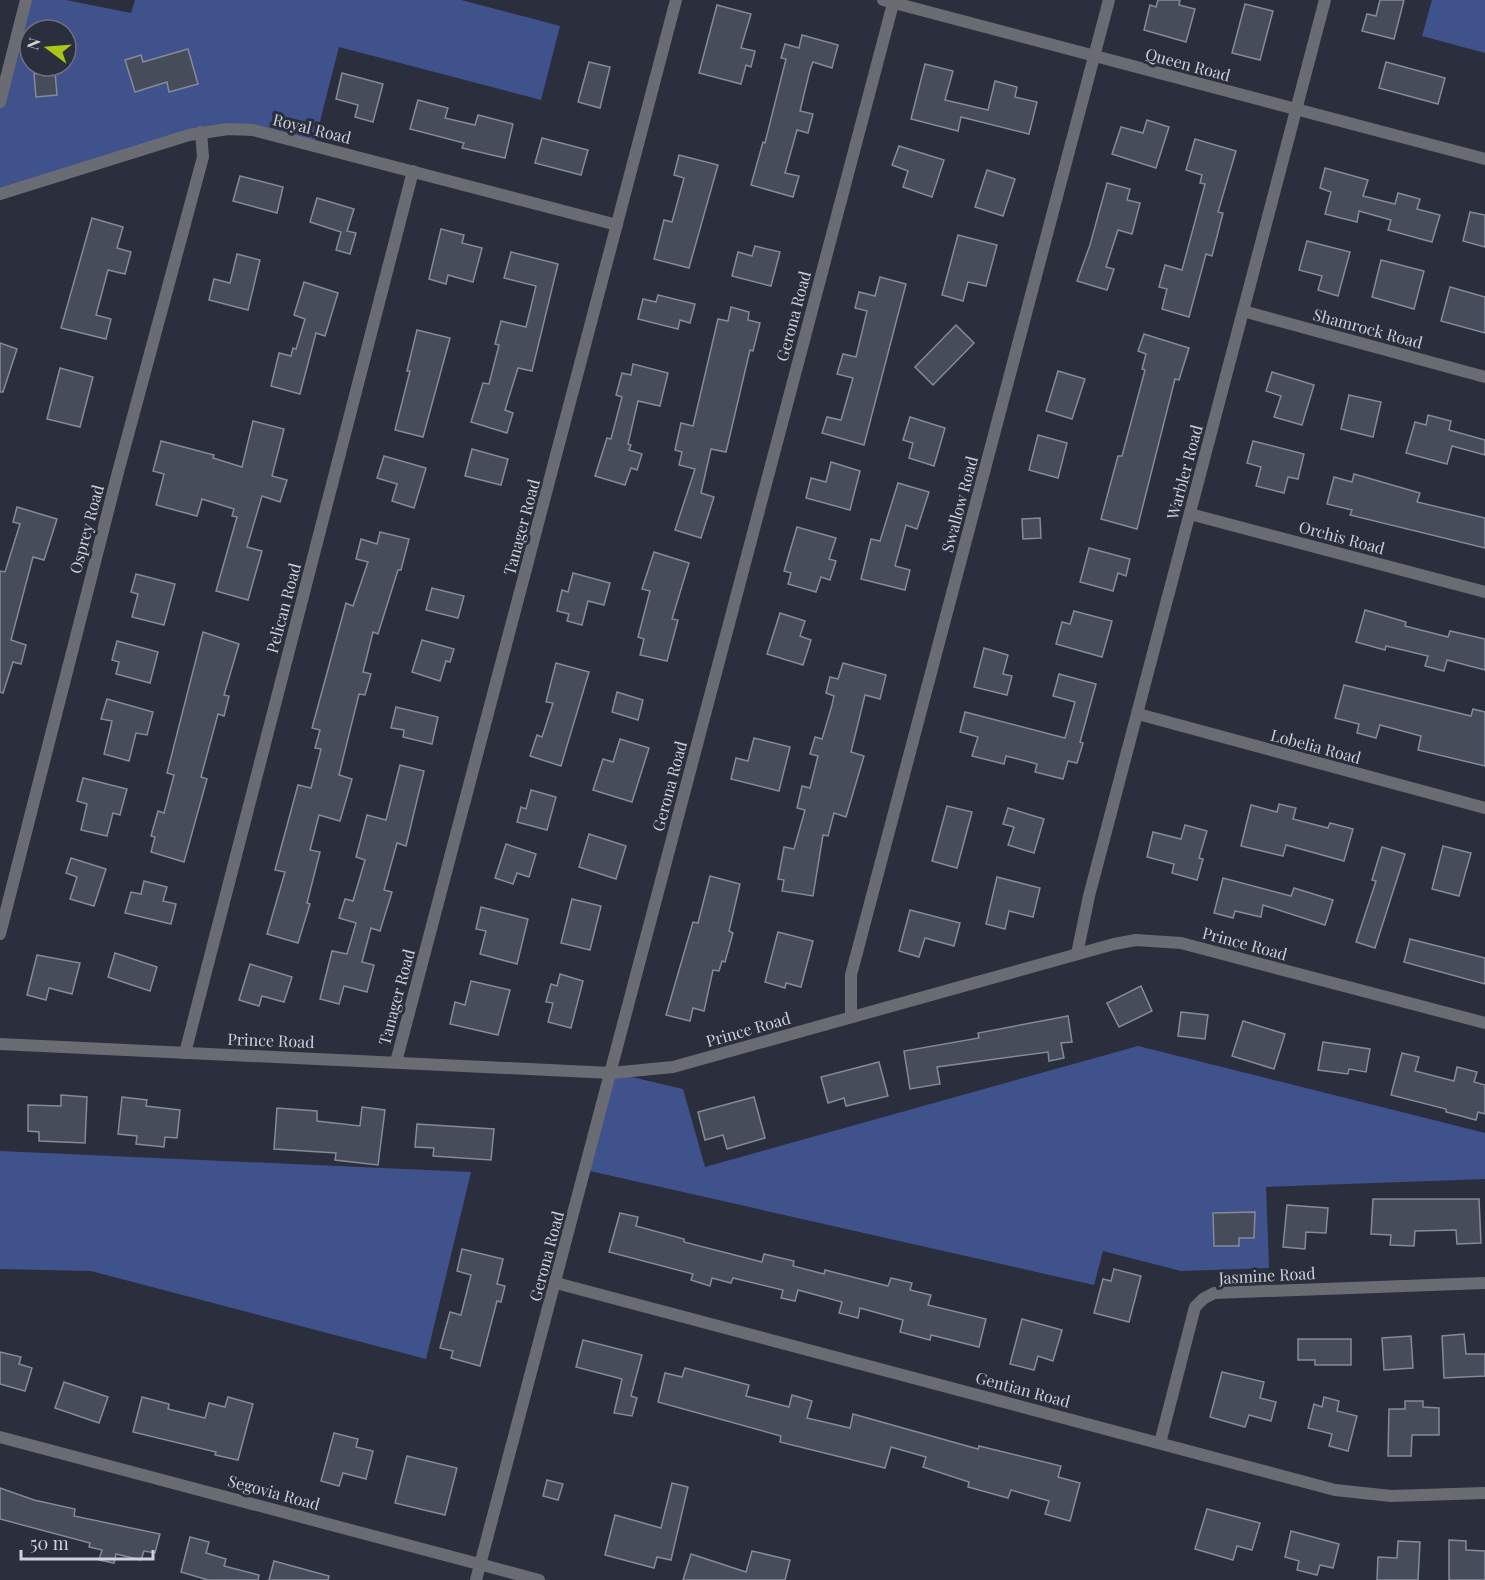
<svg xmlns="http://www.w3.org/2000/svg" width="1485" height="1580" viewBox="0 0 1485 1580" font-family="'Playfair Display',serif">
<rect width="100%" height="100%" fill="#2b2f3d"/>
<g fill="#40528b" fill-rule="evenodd">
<path d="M23,0H66L131,13L135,0H461L560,26L541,100L339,47L315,141L246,127L206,134L0,197V102ZM30,30H66V66H30Z"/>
<path d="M1432,0H1485V53L1422,36Z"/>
<path d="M1138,1046L1485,1133V1179L1266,1187L1269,1268L1181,1271L1103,1251L1094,1285L590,1171L610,1072L683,1089L705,1167Z"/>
<path d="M0,1151L471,1172L426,1359L91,1271L0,1269Z"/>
</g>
<g fill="#474c5b" stroke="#848a9a" stroke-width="1.5">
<path d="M1158,0H1180L1179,5L1195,9L1186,42L1144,30L1150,5L1156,7Z"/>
<path d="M1380,0H1404L1394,39L1362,31L1367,14L1376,16Z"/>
<path d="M1245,4L1273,11L1260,60L1232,53Z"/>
<path d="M717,5L751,14L741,48L755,51L751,67L746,65L741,84L699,73Z"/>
<path d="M802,35L838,45L832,68L813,62L810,70L800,111L813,114L808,133L797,130L785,173L799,176L793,197L751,185L763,142L765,143L786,59L781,58L785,44L799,48Z"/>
<path d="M188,49L198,84L169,92L167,82L135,92L125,60L141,55L143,62Z"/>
<path d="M589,62L610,67L600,108L578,102Z"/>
<path d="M1386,62L1445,78L1438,104L1379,88Z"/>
<path d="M925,64L953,71L945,100L988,110L995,81L1017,87L1015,97L1037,102L1029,134L961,117L958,131L911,119Z"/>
<path d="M55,72L57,95L36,97L34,74Z"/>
<path d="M342,73L383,84L373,122L355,117L358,105L336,99Z"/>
<path d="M418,100L448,108L445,118L475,125L478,115L513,124L505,158L462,148L464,143L410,129Z"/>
<path d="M1147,120L1169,127L1156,168L1112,154L1121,127L1143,133Z"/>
<path d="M542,138L588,150L581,175L535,163Z"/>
<path d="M1195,139L1236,151L1218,212L1223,213L1212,256L1206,254L1189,317L1162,309L1167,289L1159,287L1165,265L1182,270L1205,184L1200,183L1202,175L1186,170Z"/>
<path d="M899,146L944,160L932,197L903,187L908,171L892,165Z"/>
<path d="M679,155L718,165L689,268L654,259L664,220L672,222L684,178L674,175Z"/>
<path d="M1325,168L1368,180L1363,196L1395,204L1398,193L1420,199L1417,209L1440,215L1432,242L1388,230L1391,220L1359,211L1357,222L1325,214L1331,192L1320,188Z"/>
<path d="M987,170L1015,179L1003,216L975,207Z"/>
<path d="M240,176L283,187L277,213L233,201Z"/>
<path d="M1107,183L1130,189L1127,200L1140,203L1132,234L1118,230L1106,267L1114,269L1107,290L1077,281L1090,245Z"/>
<path d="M317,198L354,209L347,231L356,233L350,254L336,250L341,232L310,222Z"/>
<path d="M1470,212L1485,215V247L1463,241Z"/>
<path d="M92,218L123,227L117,248L131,252L125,274L108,270L96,315L111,319L106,339L61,328Z"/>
<path d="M441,229L464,235L462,243L482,248L473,282L448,275L446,284L429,279Z"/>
<path d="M958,235L997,245L986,286L968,282L963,301L942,295Z"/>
<path d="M1307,241L1350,252L1338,296L1318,290L1322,276L1299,270Z"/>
<path d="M755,246L780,252L771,286L732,276L738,252L752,256Z"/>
<path d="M511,252L558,264L532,371L518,368L505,410L513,413L507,433L471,422L483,383L489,384L499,345L495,344L501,321L526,327L536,286L504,278Z"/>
<path d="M237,254L260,260L248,310L209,300L214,279L230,283Z"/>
<path d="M1381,260L1424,271L1414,309L1372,297Z"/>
<path d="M880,277L906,284L864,445L822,433L827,417L841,420L853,378L837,374L843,354L856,357L867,311L855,308L859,292L875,296Z"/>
<path d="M304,282L338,293L325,336L316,333L300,394L271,386L279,353L291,356L293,348L296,349L305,319L294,315Z"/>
<path d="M1450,287L1485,297V333L1441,321Z"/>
<path d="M658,295L695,304L690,323L680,320L678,329L638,319L643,299L656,302Z"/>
<path d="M731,307L749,312L748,320L760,323L753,351L750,350L726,452L711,449L701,493L714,497L701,538L675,530L695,469L679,465L682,452L675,450L681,423L693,426L718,319L728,321Z"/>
<path d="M956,325L974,343L933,385L915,367Z"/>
<path d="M417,330L450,338L423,437L395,430L410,371H407Z"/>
<path d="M1144,334L1189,348L1179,380L1175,379L1137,529L1101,519L1118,456H1122L1145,370L1142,369L1146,354L1138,351Z"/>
<path d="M0,343L17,349L3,392H0Z"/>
<path d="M633,364L668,373L660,406L638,401L628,444L631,445L629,450L642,454L637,470L631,468L625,485L595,476L607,438L611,439L622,397L616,395L622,373L631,375Z"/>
<path d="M60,368L93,377L80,427L47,419Z"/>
<path d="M1058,371L1085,379L1072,419L1046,411Z"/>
<path d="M1272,372L1314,385L1302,425L1274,417L1281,396L1266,391Z"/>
<path d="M1349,395L1381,402L1373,437L1341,429Z"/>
<path d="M1428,415L1451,421L1449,430L1485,440V455L1452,446L1447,464L1406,453L1415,422L1426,425Z"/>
<path d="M910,417L945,428L934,466L909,458L913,443L903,440Z"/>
<path d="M253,421L284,429L272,476L287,480L280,502L262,496L247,547L262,551L248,600L216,591L237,517L232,516L234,509L202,499L197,516L156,505L164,474L153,471L161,441L214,455L213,458L242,467Z"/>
<path d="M1038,435L1067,443L1058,478L1029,470Z"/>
<path d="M1253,441L1304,454L1298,479L1288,477L1284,493L1256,486L1261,467L1247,463Z"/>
<path d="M472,449L508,459L501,485L465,476Z"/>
<path d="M384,456L426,468L414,508L392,501L397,484L377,478Z"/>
<path d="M831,462L860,471L850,510L806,498L811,478L826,482Z"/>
<path d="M1354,474L1420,493L1417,502L1485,518V548L1350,515L1352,510L1327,504L1334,477L1352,482Z"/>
<path d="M898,483L929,492L917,529L906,525L895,566L910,570L905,590L861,579L871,539L880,541Z"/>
<path d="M17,507L57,519L44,560L33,557L11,640L26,645L21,664L13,662L3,693L0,692V571L5,572L20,524L13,522Z"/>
<path d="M1040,518L1041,538L1023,539L1022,519Z"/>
<path d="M797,527L836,538L829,559L836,561L830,580L821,577L816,592L788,584L791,573L784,571Z"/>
<path d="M380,532L409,539L401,570H398L378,634L373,632L363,672L371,674L365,695L359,694L339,775L352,779L340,821L319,815L310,850L320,852L307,903L310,904L298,943L267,934L285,872L275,870L298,785L311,788L321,749L315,748L320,730L312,728L346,603L353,606L368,562L356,559L361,539L377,544Z"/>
<path d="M1089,548L1130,559L1126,576L1118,573L1113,591L1080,582Z"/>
<path d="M654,552L689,563L672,619L678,620L667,661L640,655L644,639L638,637L650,591L642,589Z"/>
<path d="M573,573L610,583L604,605L588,601L582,625L567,621L569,614L557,611L562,590L568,592Z"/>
<path d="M136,574L175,584L164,625L132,617L138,594L131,592Z"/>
<path d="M432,588L464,596L458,618L426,610Z"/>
<path d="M1365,610L1406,622L1405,626L1448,637L1450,631L1485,639V670L1447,660L1444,671L1425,666L1428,656L1386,646L1385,650L1356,642Z"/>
<path d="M1074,611L1112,621L1102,657L1056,644L1062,622L1070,624Z"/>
<path d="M780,613L805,621L800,636L811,640L803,665L767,654Z"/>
<path d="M203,632L239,644L224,695L229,696L224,716L218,714L201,777L207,779L184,862L151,852L155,837L151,836L158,811L164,813L174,775L167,773Z"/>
<path d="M422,640L454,649L450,662L446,661L440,681L412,672Z"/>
<path d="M117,641L158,652L150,683L116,674L119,662L112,660Z"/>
<path d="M984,648L1008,655L1003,674L1012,676L1007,695L974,687Z"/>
<path d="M556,663L589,672L561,766L530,756L537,735L542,737L553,703L546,702Z"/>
<path d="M843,663L886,675L880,699L865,695L851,752L864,756L846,817L834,813L828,836L823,835L813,896L782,891L784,880L778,879L784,847L794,849L805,810L797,808L802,786L810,788L818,756L810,754L815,737L822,739L832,705L834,696L826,693L830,677L838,679Z"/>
<path d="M1059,674L1096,684L1080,742L1083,743L1077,763L1068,761L1063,779L1035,772L1037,764L1006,756L1004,764L972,756L978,737L960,732L965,712L1065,738L1075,702L1053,696Z"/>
<path d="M1344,685L1471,716L1473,709L1485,712V766L1418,750L1421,736L1380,725L1376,738L1357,733L1359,724L1335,718Z"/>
<path d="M617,692L643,700L638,720L612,712Z"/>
<path d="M107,699L153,712L147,735L136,733L129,761L104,754L112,721L101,719Z"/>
<path d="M396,707L438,717L432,744L403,737L404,730L391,728Z"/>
<path d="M754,738L790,747L779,791L731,779L736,758L748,761Z"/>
<path d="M620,739L649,748L632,802L593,790L603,759L613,762Z"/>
<path d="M400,765L424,771L406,846L397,843L384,890L392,892L380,931L371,928L362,962L374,965L367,992L344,986L339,1004L320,999L332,951L347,954L356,923L339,918L345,899L353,901L365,860L356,857L367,815L386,820Z"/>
<path d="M83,778L127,789L120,815L113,813L107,836L81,830L87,804L77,801Z"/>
<path d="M531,790L556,797L547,830L517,822L521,807L526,809Z"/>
<path d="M1279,804L1296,808L1293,819L1328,828L1330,823L1353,829L1344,861L1286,845L1283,856L1241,846L1251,805L1277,812Z"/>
<path d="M947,806L972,812L957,868L932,861Z"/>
<path d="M1008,808L1044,819L1034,853L1008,845L1014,827L1003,824Z"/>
<path d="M1185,825L1207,831L1199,858L1203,859L1197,880L1172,873L1174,864L1147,857L1153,832L1181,839Z"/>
<path d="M589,834L626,846L616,879L579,867Z"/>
<path d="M506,844L536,854L529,877L517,873L513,884L495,878Z"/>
<path d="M1443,846L1471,853L1459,896L1432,889Z"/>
<path d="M1382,847L1405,854L1375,948L1356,942L1376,881L1372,880Z"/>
<path d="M71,858L106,869L94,906L70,899L77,877L66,873Z"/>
<path d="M710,876L740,884L729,931L733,933L725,962L722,961L719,971L713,970L704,1011L693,1008L690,1021L666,1015L693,922L698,923Z"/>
<path d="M997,877L1040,888L1033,917L1009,911L1005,929L986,924Z"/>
<path d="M1223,878L1291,896L1294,888L1333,900L1325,925L1263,905L1261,917L1235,911L1233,918L1214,913Z"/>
<path d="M144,881L167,887L163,901L176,904L171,924L125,913L131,892L141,894Z"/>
<path d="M572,899L601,906L590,950L561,943Z"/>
<path d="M481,907L528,919L517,964L480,954L486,931L476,929Z"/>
<path d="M910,910L960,923L954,946L925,938L919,957L899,951Z"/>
<path d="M778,932L813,941L801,987L786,983L785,988L765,982Z"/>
<path d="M1410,939L1485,958V984L1404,962Z"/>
<path d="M115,953L157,967L150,991L108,977Z"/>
<path d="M37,955L80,963L72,994L49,988L46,1000L27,995Z"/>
<path d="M250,964L292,977L284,1002L262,996L259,1006L239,1000Z"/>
<path d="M560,974L583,981L571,1028L548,1022L553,1003L546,1002L551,984L557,986Z"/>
<path d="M471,981L510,990L498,1035L450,1024L455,1002L465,1005Z"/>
<path d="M1141,986L1152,1011L1119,1027L1107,1003Z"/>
<path d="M1181,1012L1208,1015L1205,1039L1178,1036Z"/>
<path d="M1068,1016L1072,1042L1061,1043L1064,1058L1049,1061L1048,1052L937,1067L940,1084L910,1089L904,1051L979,1038L978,1033Z"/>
<path d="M1243,1021L1285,1034L1274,1069L1232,1056Z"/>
<path d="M1323,1042L1370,1049L1366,1072L1349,1069L1348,1074L1318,1070Z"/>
<path d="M1402,1053L1419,1057L1415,1071L1454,1081L1457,1067L1477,1072L1474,1082L1485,1085V1114L1478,1112L1476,1120L1446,1112V1109L1391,1095Z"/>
<path d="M879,1062L888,1096L846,1106L844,1098L828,1103L821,1077Z"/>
<path d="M61,1095L87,1097L85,1143L39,1141V1132L28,1131V1105L61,1106Z"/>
<path d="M122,1097L147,1100L146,1106L180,1110L177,1138L165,1137L164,1147L136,1144L137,1136L118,1134Z"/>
<path d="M754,1097L765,1138L727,1149L723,1135L705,1140L698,1112Z"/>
<path d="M362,1107L385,1110L378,1165L335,1160L336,1153L274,1149L277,1108L317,1111V1121L360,1126Z"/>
<path d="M417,1124L494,1129L491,1160L433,1156L434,1148L415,1147Z"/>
<path d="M1373,1199H1479L1481,1243L1457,1244L1456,1230L1415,1231L1414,1246L1390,1245L1391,1235L1371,1234Z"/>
<path d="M1287,1205L1328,1208L1326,1233L1306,1232L1305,1249L1283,1247Z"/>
<path d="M1255,1212L1254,1238H1239V1246H1214L1213,1213Z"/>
<path d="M620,1213L638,1217L636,1226L684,1239V1242L762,1262L764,1254L794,1261L793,1266L824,1274L825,1270L888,1286L891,1278L912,1283L910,1290L931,1295L928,1305L986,1319L979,1347L931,1335L930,1340L900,1332L903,1320L860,1308L858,1318L839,1313L842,1302L798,1290L795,1301L781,1298L783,1290L733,1278L731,1283L712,1278L710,1286L691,1280L693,1274L609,1252Z"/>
<path d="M462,1249L503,1259L497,1284L505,1286L501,1302L497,1301L480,1366L451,1358L453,1351L440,1348L450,1312L461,1315L471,1275L457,1271Z"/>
<path d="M1114,1269L1141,1276L1129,1322L1094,1313L1103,1279L1111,1281Z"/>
<path d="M1022,1319L1062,1330L1053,1361L1038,1356L1034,1370L1010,1364Z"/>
<path d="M1464,1334L1466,1354H1485V1376L1444,1378L1442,1336Z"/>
<path d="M1411,1336L1413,1368L1384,1370L1382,1338Z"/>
<path d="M1298,1339H1351V1365H1315V1360H1298Z"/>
<path d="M583,1340L642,1355L631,1396L637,1398L632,1416L614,1413L622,1379L576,1367Z"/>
<path d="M0,1352L21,1357L19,1364L32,1368L25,1391L0,1384Z"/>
<path d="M685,1368L749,1385L746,1396L789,1407L792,1395L812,1401L807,1418L850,1428L853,1414L978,1449L979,1446L1061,1466L1058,1477L1080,1483L1070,1521L1045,1514L1049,1501L1011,1490L1008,1498L968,1487L969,1482L923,1467L926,1457L891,1447L885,1468L780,1442L781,1436L658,1402L665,1373L682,1377Z"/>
<path d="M1222,1372L1264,1382L1260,1398L1276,1402L1271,1421L1249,1415L1245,1427L1210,1417Z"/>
<path d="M64,1382L108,1397L99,1423L55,1408Z"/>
<path d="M142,1397L169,1404L168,1409L205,1418L209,1403L225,1407L228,1397L253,1404L238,1460L215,1455L216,1452L133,1432Z"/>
<path d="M1324,1397L1339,1401L1337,1411L1357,1416L1348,1451L1329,1446L1332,1434L1308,1428L1314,1404L1322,1407Z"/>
<path d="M1405,1401H1423V1407L1439,1408V1435H1412L1411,1456H1388L1389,1409H1405Z"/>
<path d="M334,1433L358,1439L356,1447L373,1451L366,1479L343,1473L339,1486L321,1481Z"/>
<path d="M407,1456L457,1468L445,1515L395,1503Z"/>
<path d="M547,1480L563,1484L558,1500L543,1496Z"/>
<path d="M672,1483L688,1487L671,1560L657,1557L654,1568L605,1555L615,1515L661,1528Z"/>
<path d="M0,1488L34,1500L75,1509L74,1516L160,1534L155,1553L144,1551L141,1560L116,1554L114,1563L99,1560L102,1550L89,1547L90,1543L0,1519Z"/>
<path d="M1207,1509L1260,1523L1252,1550L1237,1546L1233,1560L1195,1549Z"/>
<path d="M1291,1531L1339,1544L1333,1568L1320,1565L1317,1575L1297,1570L1299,1561L1285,1557Z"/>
<path d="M190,1537L209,1542L206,1553L226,1559L224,1566L259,1575L258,1580H208L181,1572Z"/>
<path d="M1449,1540L1466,1541V1550L1485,1551V1580H1449Z"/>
<path d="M1398,1541L1420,1542L1418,1580H1377L1378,1557L1397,1558Z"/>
<path d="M752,1551L790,1560L785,1580H683L691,1554L746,1572Z"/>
<path d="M274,1561L329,1576L328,1580H269Z"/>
</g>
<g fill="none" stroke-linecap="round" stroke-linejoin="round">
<g stroke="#6a6c73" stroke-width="12">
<path d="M883,0L1485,159"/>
<path d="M0,102L26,0"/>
<path d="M0,194L189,135L228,129L253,130L617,225"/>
<path d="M1243,311L1485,377"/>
<path d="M1190,514L1485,592"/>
<path d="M1138,714L1485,808"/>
<path d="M0,934L118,472L203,157L201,132"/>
<path d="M1077,954L1089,896L1325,0"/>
<path d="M851,1017V975L1109,0"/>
<path d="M0,1044L611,1073L673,1067L1114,944L1136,940L1181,943L1485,1023"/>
<path d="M185,1053L413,171"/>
<path d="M396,1062L676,0"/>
<path d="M556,1283L1335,1490L1391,1496L1485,1493"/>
<path d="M0,1437L539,1580"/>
<path d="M1160,1443L1195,1307L1203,1299L1214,1293L1485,1283"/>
<path d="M476,1580L894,0"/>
</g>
</g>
<g text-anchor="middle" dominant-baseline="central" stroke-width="6" stroke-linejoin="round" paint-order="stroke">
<g font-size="16" fill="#cfd2db" stroke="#2b2f3d">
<text transform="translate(1188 64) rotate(15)">Queen Road</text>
<text transform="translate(312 128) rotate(14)">Royal Road</text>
<text transform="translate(793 316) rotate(-75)">Gerona Road</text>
<text transform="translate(1368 328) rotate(15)">Shamrock Road</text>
<text transform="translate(1184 472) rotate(-75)">Warbler Road</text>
<text transform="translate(959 504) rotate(-75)">Swallow Road</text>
<text transform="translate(521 527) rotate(-75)">Tanager Road</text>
<text transform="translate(86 529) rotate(-75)">Osprey Road</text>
<text transform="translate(1342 537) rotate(15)">Orchis Road</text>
<text transform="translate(283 608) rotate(-75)">Pelican Road</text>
<text transform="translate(1316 746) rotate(15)">Lobelia Road</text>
<text transform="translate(669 786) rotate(-75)">Gerona Road</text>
<text transform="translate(1245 943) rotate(15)">Prince Road</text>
<text transform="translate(396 997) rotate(-75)">Tanager Road</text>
<text transform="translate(748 1029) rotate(-16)">Prince Road</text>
<text transform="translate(271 1040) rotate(2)">Prince Road</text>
<text transform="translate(546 1256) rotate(-75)">Gerona Road</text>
<text transform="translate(1267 1275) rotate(-3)">Jasmine Road</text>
<text transform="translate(1023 1389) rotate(15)">Gentian Road</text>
<text transform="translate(274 1492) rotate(15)">Segovia Road</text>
</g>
</g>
<g transform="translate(48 48) rotate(286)"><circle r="28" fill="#2b2f3d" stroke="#6d707c" stroke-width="1.5"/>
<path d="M0-4.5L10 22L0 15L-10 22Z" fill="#abc716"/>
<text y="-9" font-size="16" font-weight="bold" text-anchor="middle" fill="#cfd2db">N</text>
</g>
<path d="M21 1550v9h132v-9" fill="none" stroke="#cfd2db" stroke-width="3"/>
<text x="30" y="1550" font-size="18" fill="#cfd2db" stroke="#2b2f3d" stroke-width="4.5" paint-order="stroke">50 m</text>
</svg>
